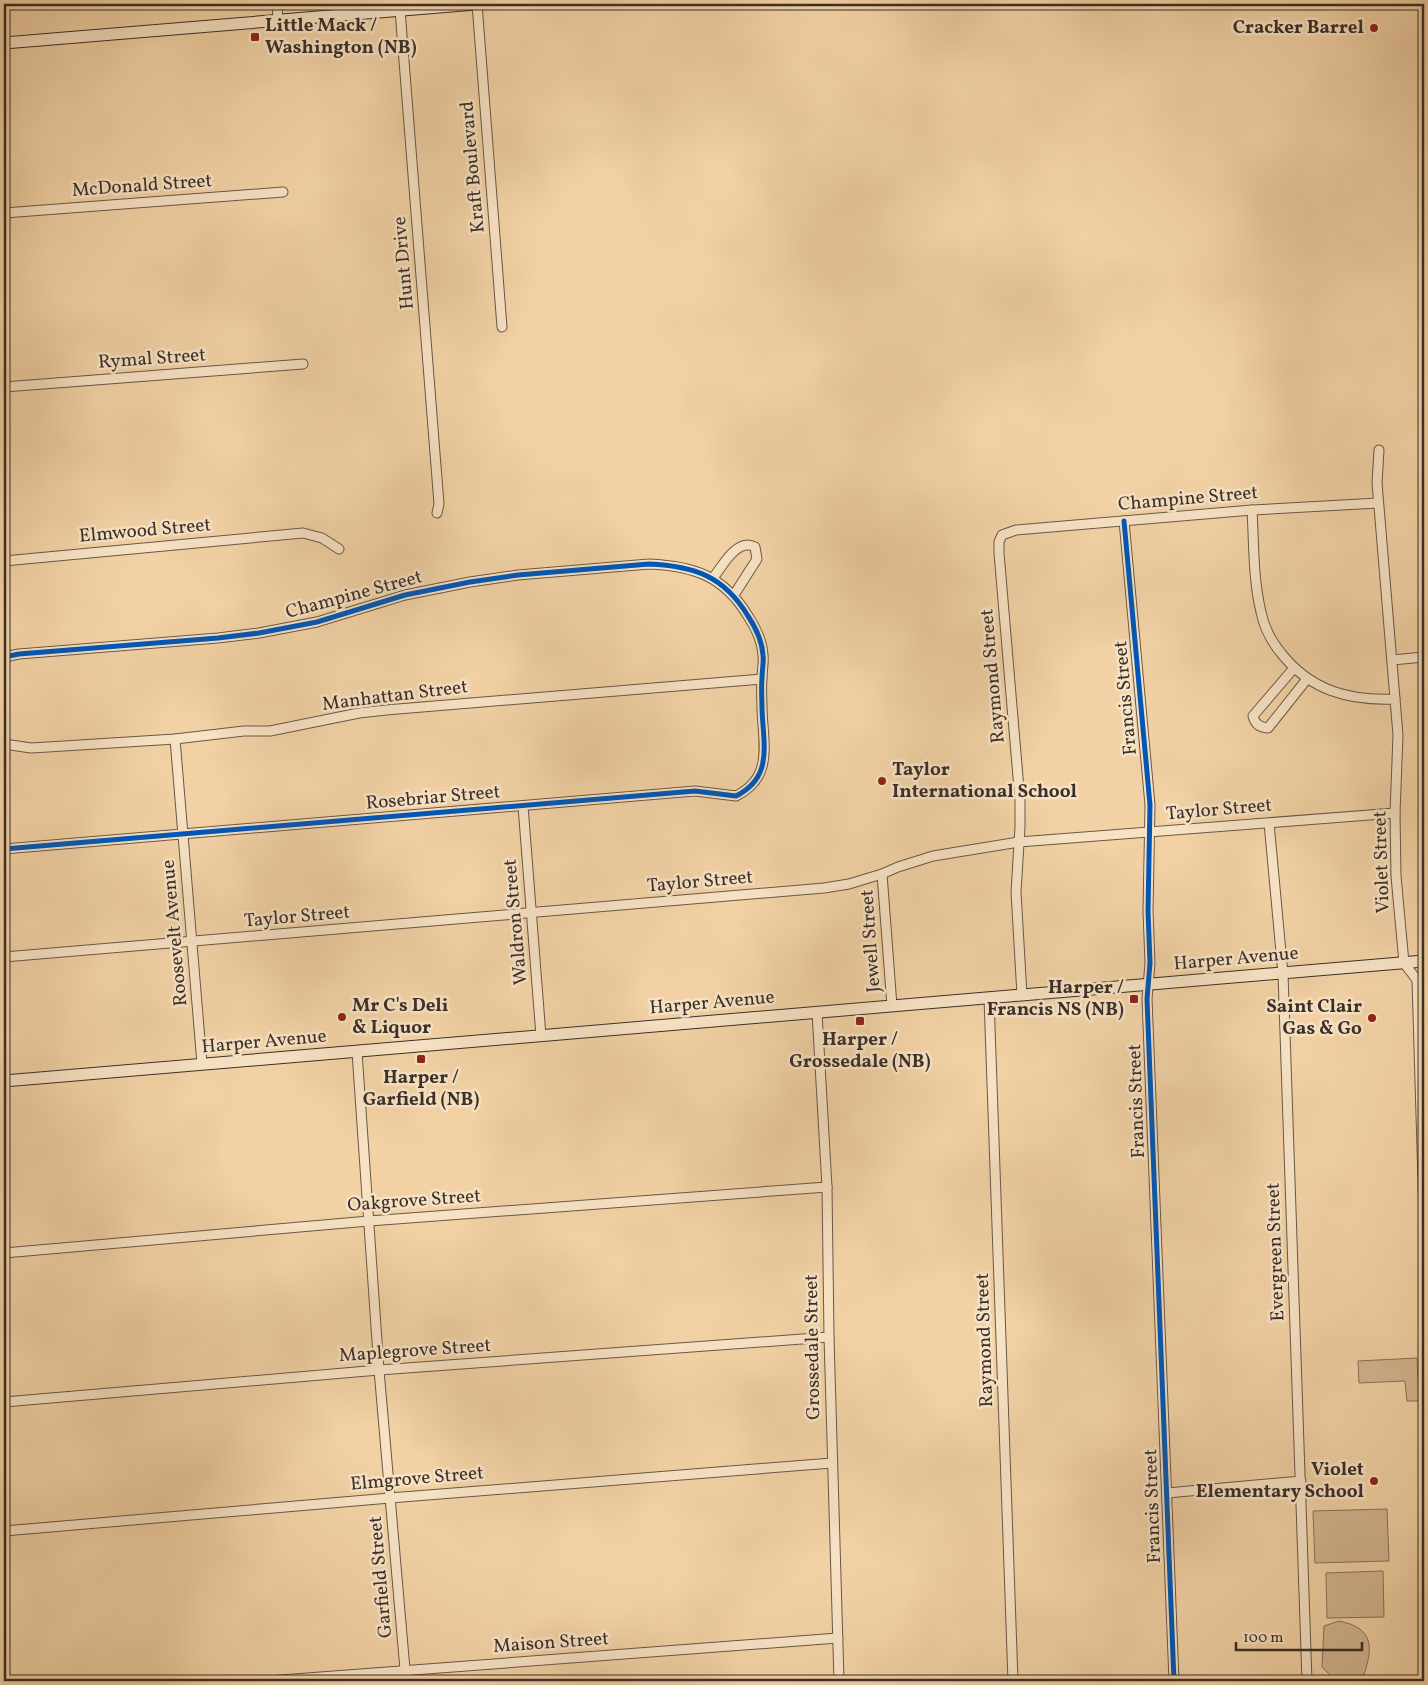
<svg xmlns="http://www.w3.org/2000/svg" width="1428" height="1685" viewBox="0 0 1428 1685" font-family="Vollkorn,serif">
<rect width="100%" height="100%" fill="#f2d2a5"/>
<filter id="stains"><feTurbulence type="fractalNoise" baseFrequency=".004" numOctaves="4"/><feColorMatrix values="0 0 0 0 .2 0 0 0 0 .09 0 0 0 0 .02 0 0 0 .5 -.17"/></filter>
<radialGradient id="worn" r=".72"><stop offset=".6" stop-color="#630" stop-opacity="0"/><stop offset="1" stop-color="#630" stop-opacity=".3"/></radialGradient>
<g fill="#d3b690" stroke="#87725c">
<path d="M1417,1358L1419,1401H1407L1405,1381L1359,1383L1358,1361Z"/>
<path d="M1387,1509L1389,1561L1315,1563L1313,1511Z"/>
<path d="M1383,1571L1384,1617L1327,1618L1326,1573Z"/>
<path d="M1339,1621C1374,1628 1373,1647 1364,1675L1332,1677L1322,1667L1324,1626Z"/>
</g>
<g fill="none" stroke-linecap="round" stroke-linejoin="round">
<defs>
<g id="minor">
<path d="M277,4L278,20"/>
<path d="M477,4L502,327"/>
<path d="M400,10L439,504L437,513"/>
<path d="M4,213L283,192"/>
<path d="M4,387L303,364"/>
<path d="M1379,450L1377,483L1398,735L1395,813L1396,876L1404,963L1417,980L1424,1216"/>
<path d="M1252,510C1254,544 1253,579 1261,612C1264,627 1271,641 1281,653C1310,690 1348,701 1395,699"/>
<path d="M1124,521L1150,805L1148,911L1150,963L1147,999L1174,1681"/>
<path d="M4,561L303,533L322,538L339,549"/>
<path d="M713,578C722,567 737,537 755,547L757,559L734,595"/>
<path d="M1392,660L1424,657"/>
<path d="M4,661L9,656L19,654L218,638L259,633L317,622L405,595L470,582L518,575L649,564C694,566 724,576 748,616C756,628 762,640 763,655C764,662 762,670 762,678C761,688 762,698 762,708C763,744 774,777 736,796L695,791L4,849"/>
<path d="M1294,668L1253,716C1255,724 1259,727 1268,728L1307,679"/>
<path d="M175,739L202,1064"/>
<path d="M4,744L31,748L48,747L175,739L244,731H270L359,713L386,710L762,679"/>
<path d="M523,806L541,1036"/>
<path d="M1269,823L1283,974L1307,1681"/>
<path d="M882,874L892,1006"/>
<path d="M4,957L824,888L849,884L882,874L898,867L933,856L1019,842L1395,813"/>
<path d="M1022,995L1016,892L1020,827V801L999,553V542L1002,535L1016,530L1252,510L1378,503"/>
<path d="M989,998L1013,1681"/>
<path d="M817,1012L827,1187L829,1337L839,1681"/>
<path d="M357,1052L379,1370L406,1681"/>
<path d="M4,1253L369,1221L827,1187"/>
<path d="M4,1402L379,1370L829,1337"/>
<path d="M1167,1493L1301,1481"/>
<path d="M4,1531L390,1498L832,1463"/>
<path d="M267,1681L838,1638"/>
</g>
<g id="secondary">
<path d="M4,43L476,4"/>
<path d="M4,1081L1424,961"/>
</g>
</defs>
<use href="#minor" stroke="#695847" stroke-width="11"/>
<use href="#secondary" stroke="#3b2f28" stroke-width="13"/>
<use href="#minor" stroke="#f7e2c4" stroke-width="9"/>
<use href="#secondary" stroke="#f7e2c4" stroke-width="11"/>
<defs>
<g id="cycleway">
<path d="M1124,521L1150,805L1148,911L1150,963L1147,999L1174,1681"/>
<path d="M4,661L9,656L19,654L218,638L259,633L317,622L405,595L470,582L518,575L649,564C694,566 724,576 748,616C756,628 762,640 763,655C764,662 762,670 762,678C761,688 762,698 762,708C763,744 774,777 736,796L695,791L4,849"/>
</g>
</defs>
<use href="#cycleway" stroke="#f7e2c4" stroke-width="8"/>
<use href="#cycleway" stroke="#0057b8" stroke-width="5"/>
</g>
<g fill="#8f2418" stroke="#f7e2c4" stroke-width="2">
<circle cx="1374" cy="28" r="5"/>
<rect x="250" y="32" width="10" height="10" rx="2.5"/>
<circle cx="882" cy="781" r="5"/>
<rect x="1129" y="994" width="10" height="10" rx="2.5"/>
<circle cx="342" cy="1017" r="5"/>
<circle cx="1372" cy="1018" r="5"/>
<rect x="855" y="1016" width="10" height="10" rx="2.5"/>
<rect x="416" y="1054" width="10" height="10" rx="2.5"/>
<circle cx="1374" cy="1481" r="5"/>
</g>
<g text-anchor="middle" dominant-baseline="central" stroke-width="5" stroke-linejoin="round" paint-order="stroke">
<g font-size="19" font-weight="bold" fill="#3b2f28" stroke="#f7e2c4" text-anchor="end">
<text x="265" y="26" text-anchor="start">Little Mack /<tspan x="265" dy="22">Washington (NB)</tspan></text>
<text x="1364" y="28">Cracker Barrel</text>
<text x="892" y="770" text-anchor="start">Taylor<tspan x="892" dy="22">International School</tspan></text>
<text x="1124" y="988">Harper /<tspan x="1124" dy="22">Francis NS (NB)</tspan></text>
<text x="352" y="1006" text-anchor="start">Mr C's Deli<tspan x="352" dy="22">&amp; Liquor</tspan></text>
<text x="1362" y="1007">Saint Clair<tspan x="1362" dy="22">Gas &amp; Go</tspan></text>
<text x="860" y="1040" text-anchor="middle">Harper /<tspan x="860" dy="22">Grossedale (NB)</tspan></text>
<text x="421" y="1078" text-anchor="middle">Harper /<tspan x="421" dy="22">Garfield (NB)</tspan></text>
<text x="1364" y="1470">Violet<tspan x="1364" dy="22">Elementary School</tspan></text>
</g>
<g font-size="19" fill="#3b2f28" stroke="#f7e2c4">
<text transform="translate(473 167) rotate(-95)">Kraft Boulevard</text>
<text transform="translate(142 186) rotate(-4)">McDonald Street</text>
<text transform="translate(404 263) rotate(-95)">Hunt Drive</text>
<text transform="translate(152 359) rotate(-4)">Rymal Street</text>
<text transform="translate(1188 499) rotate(-5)">Champine Street</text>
<text transform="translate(145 531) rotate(-5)">Elmwood Street</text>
<text transform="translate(354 595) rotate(-15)">Champine Street</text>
<text transform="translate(993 676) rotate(-95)">Raymond Street</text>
<text transform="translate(395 696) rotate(-7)">Manhattan Street</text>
<text transform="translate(1126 698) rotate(-95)">Francis Street</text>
<text transform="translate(433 798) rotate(-5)">Rosebriar Street</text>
<text transform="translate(1219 810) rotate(-5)">Taylor Street</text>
<text transform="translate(1382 862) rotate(-92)">Violet Street</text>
<text transform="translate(700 882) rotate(-5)">Taylor Street</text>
<text transform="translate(297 917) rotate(-5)">Taylor Street</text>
<text transform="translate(516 922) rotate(-95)">Waldron Street</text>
<text transform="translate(175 933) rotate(-95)">Roosevelt Avenue</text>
<text transform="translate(871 941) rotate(-94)">Jewell Street</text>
<text transform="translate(1236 959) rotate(-5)">Harper Avenue</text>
<text transform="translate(712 1003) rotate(-5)">Harper Avenue</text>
<text transform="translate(264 1042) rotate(-5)">Harper Avenue</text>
<text transform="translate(1137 1101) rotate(-92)">Francis Street</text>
<text transform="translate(414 1201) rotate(-4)">Oakgrove Street</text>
<text transform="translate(1276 1252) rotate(-92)">Evergreen Street</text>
<text transform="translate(985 1340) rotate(-92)">Raymond Street</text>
<text transform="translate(813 1347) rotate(-91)">Grossedale Street</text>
<text transform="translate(415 1351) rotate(-4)">Maplegrove Street</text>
<text transform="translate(417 1479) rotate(-5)">Elmgrove Street</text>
<text transform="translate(1153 1506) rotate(-92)">Francis Street</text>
<text transform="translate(381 1577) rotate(-95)">Garfield Street</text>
<text transform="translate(551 1643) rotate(-4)">Maison Street</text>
</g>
</g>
<rect width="1428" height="1685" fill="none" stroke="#f2d2a5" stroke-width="20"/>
<rect x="5" y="5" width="1418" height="1675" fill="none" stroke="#3b2f28" stroke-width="2.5"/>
<rect x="10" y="10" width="1408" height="1665" fill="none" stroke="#3b2f28"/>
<path d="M1236 1642v8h126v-8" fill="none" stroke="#3b2f28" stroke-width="2.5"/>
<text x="1243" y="1642" font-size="15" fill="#3b2f28" stroke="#f7e2c4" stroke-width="4" paint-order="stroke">100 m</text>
<rect width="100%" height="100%" filter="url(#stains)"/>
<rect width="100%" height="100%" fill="url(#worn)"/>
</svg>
